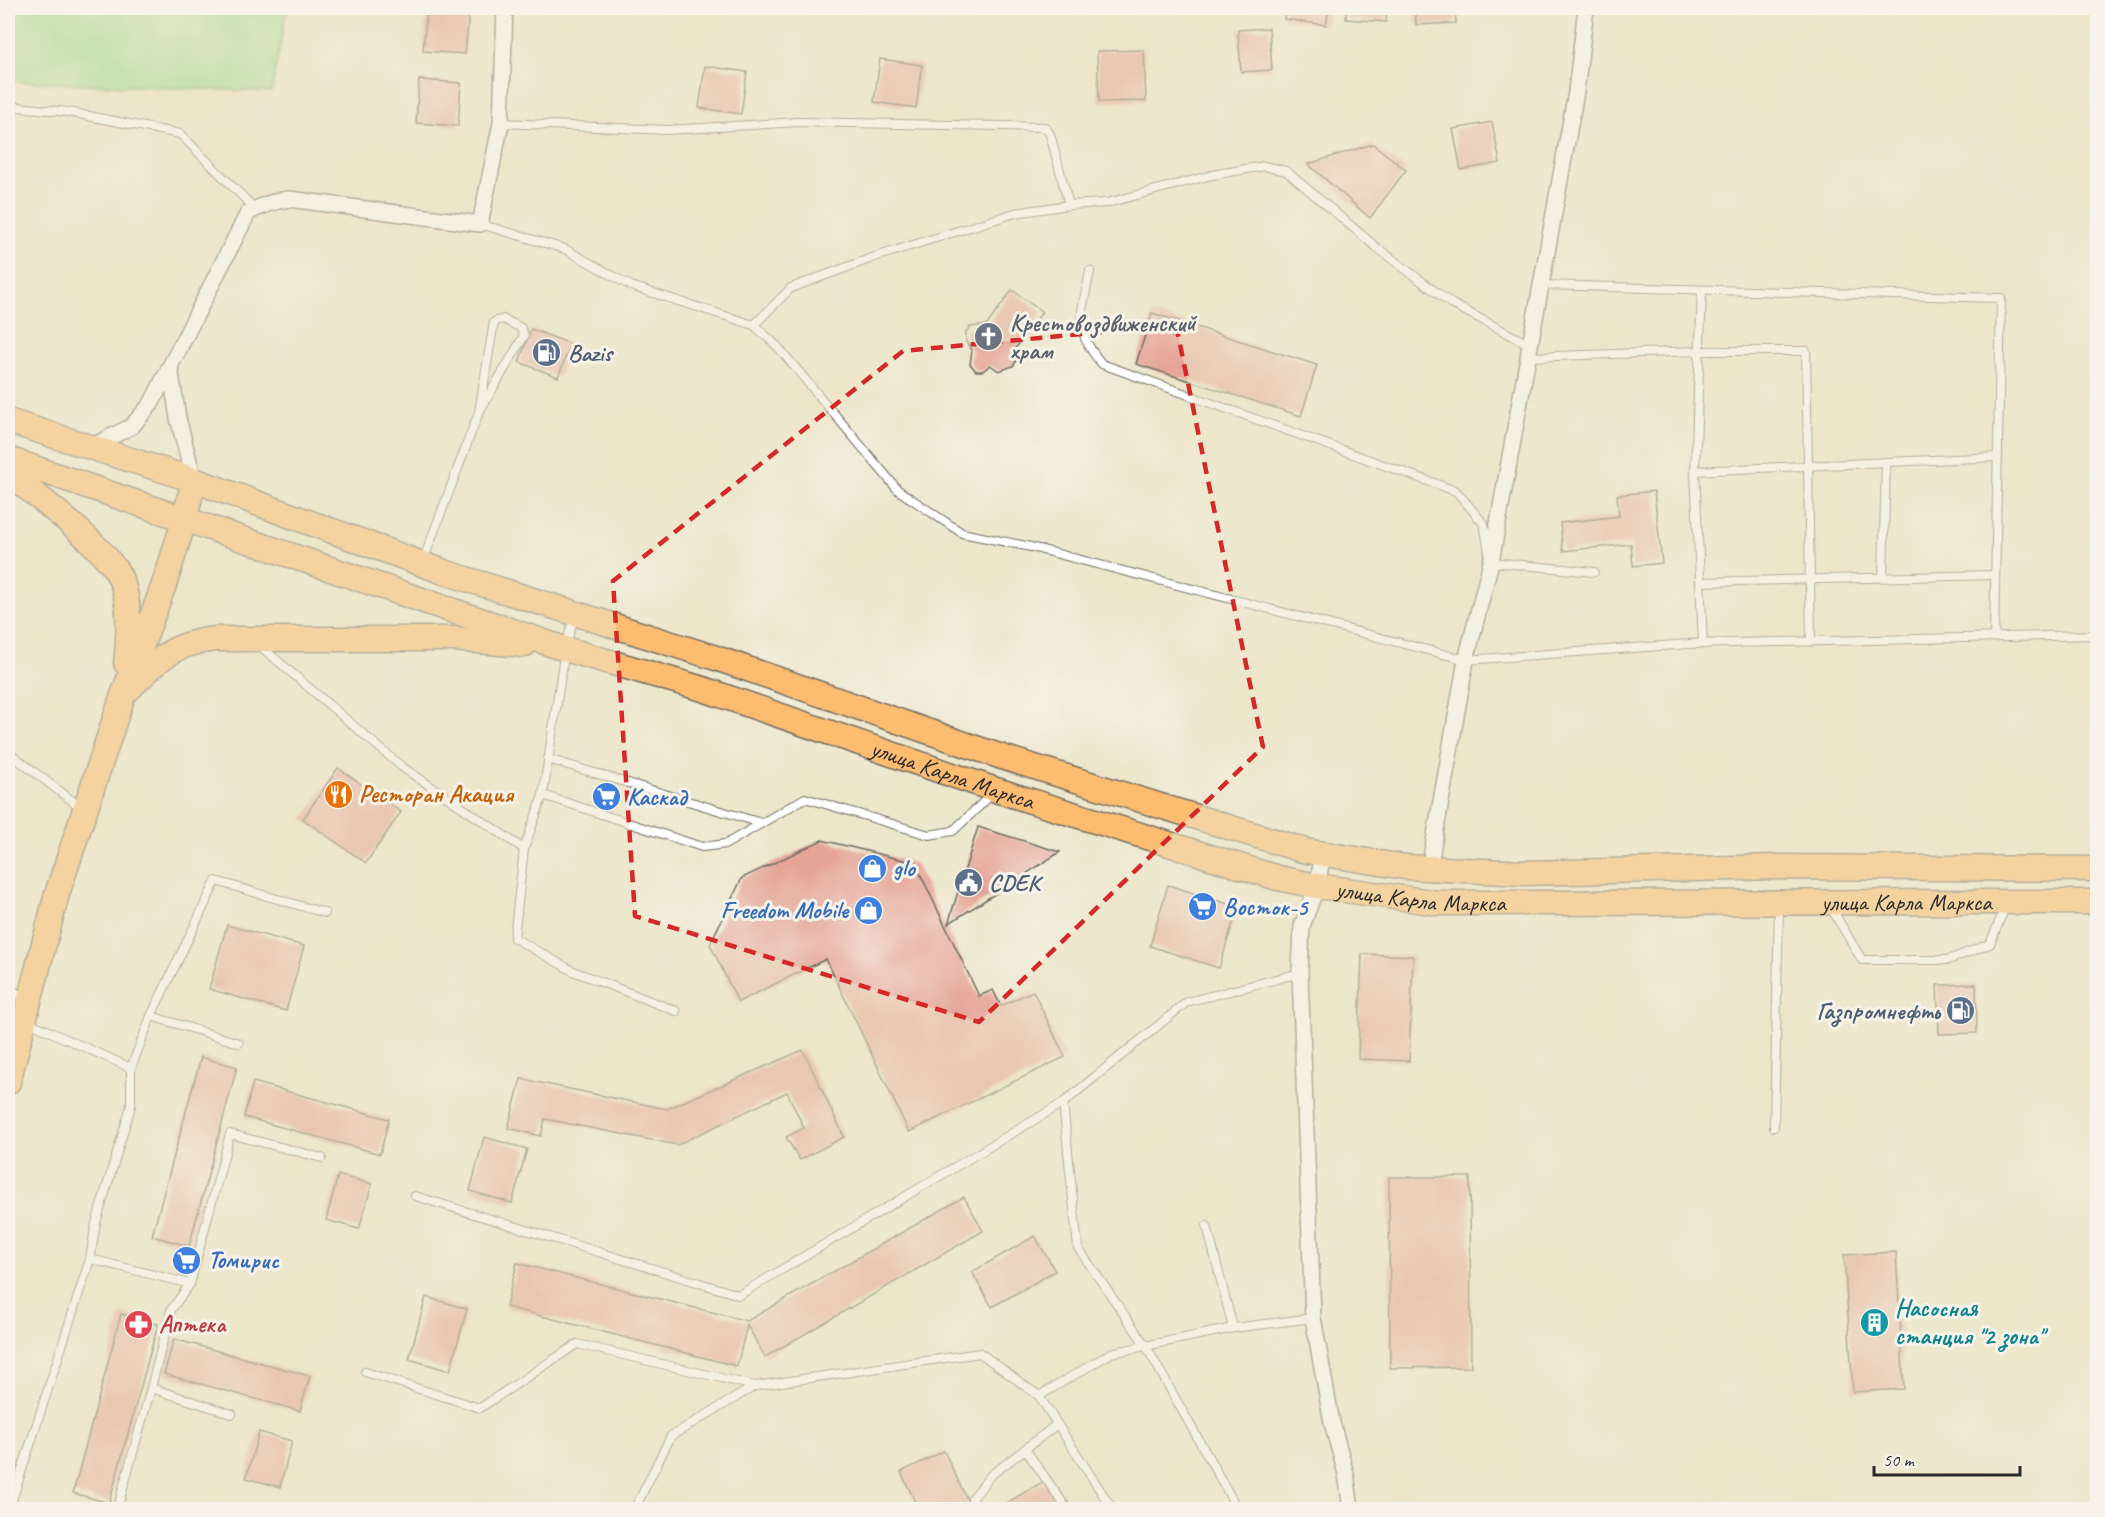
<svg xmlns="http://www.w3.org/2000/svg" width="2105" height="1517" viewBox="0 0 2105 1517" font-family="Caveat,sans-serif">
<rect width="100%" height="100%" fill="#f7f3e8"/>
<filter id="ink" filterUnits="userSpaceOnUse"><feTurbulence type="fractalNoise" baseFrequency=".0167" numOctaves="2"/><feDisplacementMap in="SourceGraphic" scale="12" xChannelSelector="R" yChannelSelector="G"/><feConvolveMatrix kernelMatrix="1 2 1 2 8 2 1 2 1" color-interpolation-filters="sRGB"/></filter>
<filter id="wash" filterUnits="userSpaceOnUse"><feTurbulence type="fractalNoise" baseFrequency=".008" numOctaves="4" result="noise"/><feDisplacementMap in="SourceGraphic" scale="24" xChannelSelector="R" yChannelSelector="G"/><feGaussianBlur stdDeviation="1.35" result="paint"/><feColorMatrix in="noise" values="0 0 0 0 0 0 0 0 0 0 0 0 0 0 0 0 0 1.4 0 .05"/><feComposite in="paint" operator="in"/></filter>
<g filter="url(#wash)">
<rect width="100%" height="100%" fill="#ece6cb"/>
<path fill="#9bdc92" stroke="#63845e" stroke-width="1.5" d="M8,8H287L271,92L8,81Z"/>
<g id="blocks">
<g fill="#e5a497">
<path d="M427,8L469,12L465,54L423,51Z"/>
<path d="M1286,8H1329L1326,25L1284,19Z"/>
<path d="M1346,8H1387L1386,22L1346,19Z"/>
<path d="M1415,8H1455L1456,23L1416,25Z"/>
<path d="M1269,28L1272,70L1241,72L1238,30Z"/>
<path d="M1144,50L1146,101L1099,102L1097,51Z"/>
<path d="M880,59L922,65L916,108L874,102Z"/>
<path d="M705,66L747,72L741,114L699,108Z"/>
<path d="M419,80L461,83L458,126L416,123Z"/>
<path d="M1492,122L1500,163L1461,170L1453,129Z"/>
<path d="M1373,144L1406,170L1370,218L1308,164Z"/>
<path d="M1012,290L1042,312L1015,349L1017,360L1013,366L999,371L990,365L983,371H976L970,364L972,350L966,342V332L970,327L987,325Z"/>
<path d="M1152,313L1317,365L1301,416L1136,364Z"/>
<path d="M531,329L571,344L558,377L519,362Z"/>
<path d="M1654,491L1662,563L1633,566L1631,544L1563,551L1560,523L1619,516L1617,495Z"/>
<path d="M338,768L401,812L366,863L303,819Z"/>
<path d="M978,827L1060,852L948,924Z"/>
<path d="M822,840L915,863L979,996L993,990L1001,1006L1033,991L1065,1057L909,1132L826,959L738,1002L710,944L742,878Z"/>
<path d="M1168,885L1238,907L1219,968L1150,946Z"/>
<path d="M227,925L304,946L286,1011L209,989Z"/>
<path d="M1362,954L1413,956L1409,1061L1358,1059Z"/>
<path d="M1976,984L1977,1033L1939,1034L1937,985Z"/>
<path d="M803,1050L844,1137L800,1160L786,1137L804,1128L787,1092L677,1145L545,1119L541,1136L508,1128L521,1079L667,1109Z"/>
<path d="M201,1057L237,1067L189,1246L152,1236Z"/>
<path d="M253,1082L389,1119L380,1154L244,1117Z"/>
<path d="M484,1137L527,1149L512,1203L470,1191Z"/>
<path d="M338,1175L372,1184L359,1229L326,1220Z"/>
<path d="M1389,1177H1470L1471,1367L1390,1368Z"/>
<path d="M964,1197L983,1231L765,1357L747,1325L737,1366L506,1307L517,1263L747,1321Z"/>
<path d="M1035,1236L1055,1271L992,1307L972,1272Z"/>
<path d="M1896,1252L1904,1389L1853,1392L1844,1255Z"/>
<path d="M426,1297L467,1309L450,1371L409,1359Z"/>
<path d="M121,1314L158,1324L109,1503L73,1493Z"/>
<path d="M174,1339L310,1376L300,1411L164,1374Z"/>
<path d="M259,1432L292,1441L280,1487L246,1478Z"/>
<path d="M944,1451L972,1510H919L901,1472Z"/>
<path d="M1046,1480L1063,1510H1012L1008,1502Z"/>
</g>
</g>
</g>
<g filter="url(#ink)">
<use href="#blocks" fill-opacity="0" stroke="#6f6c63" stroke-width="1.5"/>
<g fill="none" stroke-linecap="round" stroke-linejoin="round">
<defs>
<g id="lane">
<path d="M8,106L68,112L180,134L255,209"/>
<path d="M501,123L668,130L798,122L1045,127L1050,134L1069,205"/>
<path d="M480,224L565,249L631,286L754,325L778,347L898,490L962,533L1031,547L1466,660L1689,644L2098,635"/>
<path d="M1090,271C1082,315 1071,328 1102,364L1456,491L1484,524L1491,562L1594,572"/>
<path d="M1541,285L2001,298L1994,637"/>
<path d="M754,325L791,288L872,258L1015,213L1069,205L1107,203L1212,175L1264,166L1286,171L1376,247L1452,304L1530,345"/>
<path d="M1528,357L1700,351H1806L1811,641"/>
<path d="M1695,471L1702,290"/>
<path d="M423,561L479,412L524,336L521,328L503,319L494,322L479,412"/>
<path d="M1883,577L1886,462"/>
<path d="M1700,582L1995,575"/>
<path d="M574,617L565,649L543,795L524,849L514,938L573,971L676,1011"/>
<path d="M1703,644L1695,471L1998,457"/>
<path d="M259,645L402,767L524,849"/>
<path d="M8,752L83,809"/>
<path d="M548,759L761,823"/>
<path d="M543,795L702,847L726,844L805,798L929,835L953,831L992,794"/>
<path d="M1831,908L1862,960H1948L1990,944L2006,905"/>
<path d="M8,987L26,1000"/>
<path d="M151,1016L239,1043"/>
<path d="M26,1021L131,1068V1106L96,1223L90,1259L190,1284L230,1134L322,1158"/>
<path d="M131,1068L151,1016L216,881L325,913"/>
<path d="M1063,1103L1078,1248L1146,1346L1238,1510"/>
<path d="M1774,1127L1779,906"/>
<path d="M415,1196L739,1295L1063,1103L1187,1002L1300,973"/>
<path d="M1207,1226L1233,1328"/>
<path d="M365,1372L480,1408L577,1344L755,1386L980,1353L1039,1396L1111,1353L1233,1328L1313,1318"/>
<path d="M151,1388L171,1310L190,1284"/>
<path d="M1039,1396L1113,1510"/>
<path d="M1025,1449L1068,1510"/>
<path d="M9,1510L90,1259"/>
<path d="M117,1510L151,1388L232,1414"/>
<path d="M634,1510L671,1436L755,1386"/>
<path d="M977,1510L972,1499L990,1476L1056,1425"/>
</g>
<g id="street">
<path d="M170,367L178,418L194,480"/>
<path d="M93,446L132,426L151,404L248,213C262,205 273,201 289,199L480,224L501,123L505,8"/>
<path d="M1323,854L1317,886L1302,926L1300,973L1313,1318L1332,1423L1346,1474L1350,1502L1347,1510"/>
<path d="M1429,869L1466,660L1491,562L1528,357L1576,92L1586,8"/>
</g>
<g id="primary">
<path d="M8,421L194,480L444,572L713,657L999,756L1306,851L1405,867L1524,873L1779,867L2098,869"/>
<path id="s1" d="M8,459L565,649L703,689L996,790L1278,878L1317,886L1438,903L2098,902"/>
<path d="M8,472C38,498 97,540 117,572C132,596 129,637 126,663"/>
<path d="M129,689C159,659 172,643 217,639H453L524,645"/>
<path d="M8,1082L57,894L123,695L165,582L184,521L194,480"/>
</g>
</defs>
<use href="#lane" stroke="#6f6c63" stroke-width="10"/>
<use href="#street" stroke="#6f6c63" stroke-width="18"/>
<use href="#primary" stroke="#6f6c63" stroke-width="27"/>
<use href="#lane" stroke="#fff" stroke-width="8"/>
<use href="#street" stroke="#fff" stroke-width="15"/>
<use href="#primary" stroke="#febc70" stroke-width="24"/>
</g>
</g>
<path d="M0 0H2105V1517H0ZM1176,325L1263,747L979,1022L635,916L613,581L903,351Z" fill="#ece6cb" fill-opacity=".55" fill-rule="evenodd"/>
<path fill="none" stroke="#d62828" stroke-width="4.5" stroke-dasharray="12 8" stroke-linejoin="round" d="M1176,325L1263,747L979,1022L635,916L613,581L903,351Z"/>
<defs>
<symbol id="church-disc" viewBox="-11 -11 22 22"><circle r="9.5" fill="#6b7280" stroke="#f7f3e8"/><path d="M-1.2-6h2.4v3.5h3.3v2.4h-3.3V6h-2.4V-.1h-3.3v-2.4h3.3Z" fill="#fff"/></symbol>
<symbol id="fuel-disc" viewBox="-11 -11 22 22"><circle r="9.5" fill="#5c6f8a" stroke="#f7f3e8"/><path d="M-5.5-6h7V0h2V4h1.3V-2.5L3-4.5l.8-.8L6-3V5H2.5V1h-1V6h-7ZM-4.2-4.7v3.2H.2V-4.7Z" fill="#fff"/></symbol>
<symbol id="restaurant-disc" viewBox="-11 -11 22 22"><circle r="9.5" fill="#e8710a" stroke="#f7f3e8"/><path d="M-5-6h1v4h1v-4h1v4h1v-4h1v5L-1.5 .5V6h-2V.5L-5-1ZM5-6V6H3V1.5H1.5Q1.5-4 5-6Z" fill="#fff"/></symbol>
<symbol id="supermarket-disc" viewBox="-11 -11 22 22"><circle r="9.5" fill="#3f7fe0" stroke="#f7f3e8"/><path d="M-6-5.5h2.5l.6 2H6L4.5 2H-2.5L-4.4-4H-6ZM-1.5 3.2a1.3 1.3 0 1 0 .1 0ZM3 3.2a1.3 1.3 0 1 0 .1 0Z" fill="#fff"/></symbol>
<symbol id="shop-disc" viewBox="-11 -11 22 22"><circle r="9.5" fill="#3f7fe0" stroke="#f7f3e8"/><path d="M-5-2.5h2.3a2.7 3.5 0 0 1 5.4 0H5L5.5 6h-11ZM-1.5-2.5h3a1.5 2.3 0 0 0-3 0Z" fill="#fff"/></symbol>
<symbol id="civic-disc" viewBox="-11 -11 22 22"><circle r="9.5" fill="#5c6f8a" stroke="#f7f3e8"/><path d="M-.6-6.5H3V-4.5H.6V-3L4-1V1h2V6H-6V1h2V-1L-.6-3ZM-1.2 2.5V6h2.4V2.5Z" fill="#fff"/></symbol>
<symbol id="building-disc" viewBox="-11 -11 22 22"><circle r="9.5" fill="#0f9aa8" stroke="#f7f3e8"/><path d="M-4-6H4V6H1V3H-1V6H-4ZM-2.5-4.3h1.7v1.8h-1.7ZM.8-4.3h1.7v1.8H.8ZM-2.5-1h1.7V.8h-1.7ZM.8-1h1.7V.8H.8Z" fill="#fff"/></symbol>
<symbol id="pharmacy-disc" viewBox="-11 -11 22 22"><circle r="9.5" fill="#e0444e" stroke="#f7f3e8"/><path d="M-2-6h4v4h4v4h-4v4h-4v-4h-4v-4h4Z" fill="#fff"/></symbol>
</defs>
<g fill-rule="evenodd">
<use href="#church-disc" x="972" y="320" width="33" height="33"/>
<use href="#fuel-disc" x="530" y="336" width="33" height="33"/>
<use href="#restaurant-disc" x="322" y="778" width="33" height="33"/>
<use href="#supermarket-disc" x="590" y="780" width="33" height="33"/>
<use href="#shop-disc" x="856" y="852" width="33" height="33"/>
<use href="#civic-disc" x="952" y="866" width="33" height="33"/>
<use href="#supermarket-disc" x="1186" y="890" width="33" height="33"/>
<use href="#shop-disc" x="852" y="894" width="33" height="33"/>
<use href="#fuel-disc" x="1944" y="994" width="33" height="33"/>
<use href="#supermarket-disc" x="170" y="1244" width="33" height="33"/>
<use href="#building-disc" x="1858" y="1306" width="33" height="33"/>
<use href="#pharmacy-disc" x="122" y="1308" width="33" height="33"/>
</g>
<g text-anchor="middle" dominant-baseline="central" stroke-width="6" stroke-linejoin="round" paint-order="stroke">
<g font-size="24" font-weight="bold" fill="#5b616d" stroke="#f7f3e8" text-anchor="start">
<text x="1010" y="323">Крестовоздвиженский<tspan x="1010" dy="28">храм</tspan></text>
</g>
<g font-size="24" font-weight="bold" fill="#4e5e75" stroke="#f7f3e8" text-anchor="start">
<text x="568" y="353">Bazis</text>
<text x="989" y="883">CDEK</text>
<text x="1940" y="1011" text-anchor="end">Газпромнефть</text>
</g>
<g font-size="24" fill="#2b2b2b" stroke="#f7f3e8">
<text stroke="none"><textPath href="#s1" startOffset="996">улица Карла Маркса</textPath></text>
<text stroke="none"><textPath href="#s1" startOffset="1482">улица Карла Маркса</textPath></text>
<text stroke="none"><textPath href="#s1" startOffset="1968">улица Карла Маркса</textPath></text>
</g>
<g font-size="24" font-weight="bold" fill="#c56008" stroke="#f7f3e8" text-anchor="start">
<text x="359" y="794">Ресторан Акация</text>
</g>
<g font-size="24" font-weight="bold" fill="#366cbe" stroke="#f7f3e8" text-anchor="start">
<text x="627" y="797">Каскад</text>
<text x="893" y="868">glo</text>
<text x="1223" y="907">Восток-5</text>
<text x="848" y="910" text-anchor="end">Freedom Mobile</text>
<text x="208" y="1260">Томирис</text>
</g>
<g font-size="24" font-weight="bold" fill="#0d838f" stroke="#f7f3e8" text-anchor="start">
<text x="1895" y="1308">Насосная<tspan x="1895" dy="28">станция "2 зона"</tspan></text>
</g>
<g font-size="24" font-weight="bold" fill="#be3a42" stroke="#f7f3e8" text-anchor="start">
<text x="159" y="1324">Аптека</text>
</g>
</g>
<rect width="2105" height="1517" fill="none" stroke="#f7f3e8" stroke-width="30"/>
<path d="M1874 1466v9h146v-9" fill="none" stroke="#2b2b2b" stroke-width="3"/>
<text x="1883" y="1466" font-size="18" fill="#2b2b2b" stroke="#f7f3e8" stroke-width="4.5" paint-order="stroke">50 m</text>
</svg>
